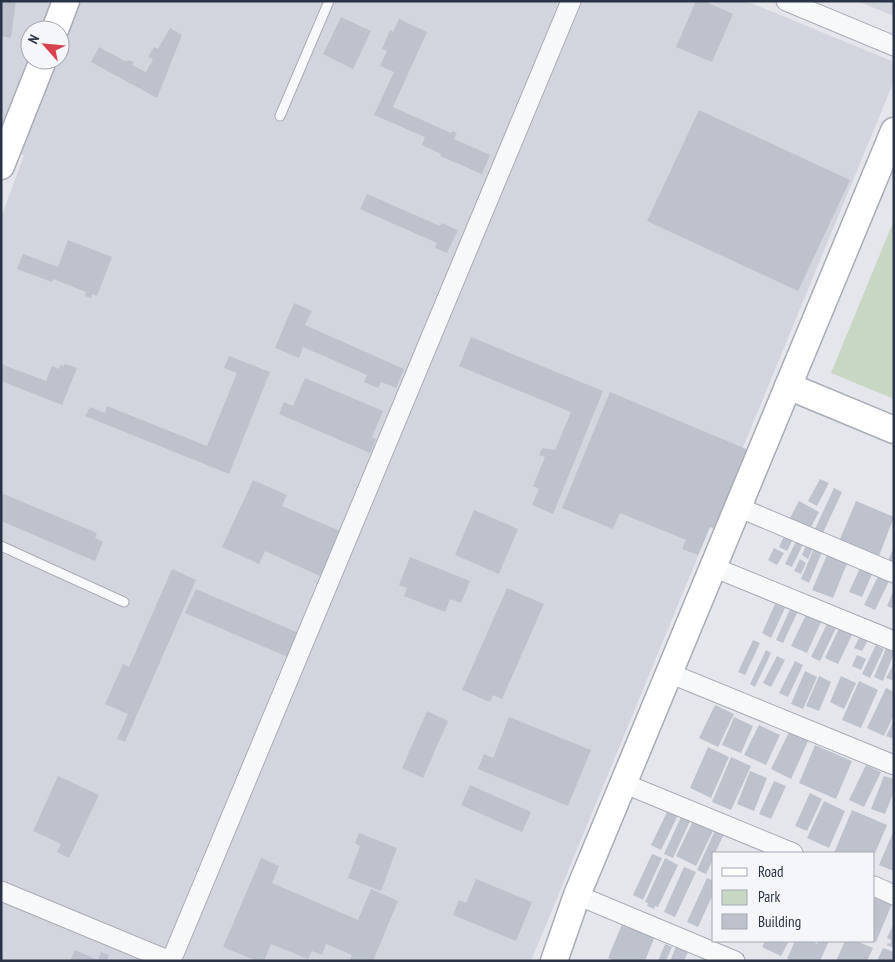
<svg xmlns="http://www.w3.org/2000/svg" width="895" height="962" viewBox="0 0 895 962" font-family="'PT Sans Narrow',sans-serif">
<rect width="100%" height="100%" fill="#e4e6ec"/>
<g fill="#d2d5de" fill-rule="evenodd">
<path d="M1,1H746L894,62V81L531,961H1V218L24,155L1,153ZM30,30H60V60H30Z"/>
<path d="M857,1H894V16Z"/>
</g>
<path fill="#c7d7c4" d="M894,220V399L831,373Z"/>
<g fill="#bdc2cd">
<path d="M1,1H16L11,38L1,36Z"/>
<path d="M696,1H704L733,14L712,62L676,47Z"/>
<path d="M341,17L371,31L353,69L323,54Z"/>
<path d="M399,19L427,32L393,107L451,133L452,131L457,133L454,139L490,155L482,174L440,156L441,154L422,145L425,137L374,115L394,72L380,66L387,51L382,49L390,30L393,32Z"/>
<path d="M170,28L182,35L157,98L91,62L99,47L127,62L128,60L134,62L132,65L146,72L153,59L148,57L154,47L158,49Z"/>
<path d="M699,110L850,180L798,291L647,221Z"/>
<path d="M367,194L440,226L442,223L458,230L447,253L435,248L437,243L360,209Z"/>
<path d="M68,240L112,257L97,296L92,294L91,298L85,296L86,292L53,279L52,282L17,269L23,254L58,267Z"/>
<path d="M294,303L312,311L305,325L404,369L396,388L381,382L378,388L364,382L367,375L303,347L299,358L275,348Z"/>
<path d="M471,337L603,391L553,514L532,505L539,489L533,486L545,457L539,455L542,448L555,450L571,412L459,366Z"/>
<path d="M229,356L270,372L229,474L85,416L90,407L105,413L107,406L207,446L237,373L224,368Z"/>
<path d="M1,364L46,381L52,366L59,369L60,365L63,366L65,364L77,368L62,405L1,381Z"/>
<path d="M305,378L383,411L372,437L376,439L370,453L279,414L284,402L293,406Z"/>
<path d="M610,392L751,451L717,530L710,527L698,555L682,549L686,540L620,513L613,529L562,508Z"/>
<path d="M820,479L829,483L817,506L808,501Z"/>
<path d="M253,480L287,495L282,506L342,532L322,577L265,551L259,564L222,547Z"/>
<path d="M834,488L842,492L822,535L814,531Z"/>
<path d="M1,493L97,533L95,538L103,542L95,561L1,521Z"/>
<path d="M799,501L819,512L810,529L790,518Z"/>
<path d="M856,501L894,517L879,556L840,539Z"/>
<path d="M474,510L518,529L499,574L455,555Z"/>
<path d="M789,525L798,530L787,551L779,547Z"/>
<path d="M800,533L807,536L792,567L785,564Z"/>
<path d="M808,541L815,544L808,559L802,555Z"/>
<path d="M815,546L823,550L809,583L801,579Z"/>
<path d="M894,547V566L887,563Z"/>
<path d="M774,548L784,553L777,565L768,560Z"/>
<path d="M830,548L850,556L833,598L812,590Z"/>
<path d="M410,557L470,581L461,603L450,599L445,612L404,596L407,588L399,585Z"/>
<path d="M865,557L877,563L862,597L849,592Z"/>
<path d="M800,559L806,563L801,574L794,571Z"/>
<path d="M172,569L196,580L125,742L117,739L128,714L105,704L123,664L129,667Z"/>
<path d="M880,572L891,577L875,610L864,605Z"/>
<path d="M507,588L544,604L502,699L493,695L490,702L462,690Z"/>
<path d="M196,589L301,634L290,658L185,613Z"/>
<path d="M894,589V609L887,606Z"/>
<path d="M775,604L785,608L771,638L762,633Z"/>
<path d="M791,607L798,611L783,643L776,640Z"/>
<path d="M807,613L822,620L807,653L791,646Z"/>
<path d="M827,624L836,628L820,661L811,657Z"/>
<path d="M841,624L854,631L838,664L825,658Z"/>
<path d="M860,636L868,640L862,651L854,648Z"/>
<path d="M753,640L760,643L745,675L738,672Z"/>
<path d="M876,645L884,649L870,678L862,674Z"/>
<path d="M887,646L894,649V653L883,681L874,677Z"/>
<path d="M766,650L771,653L755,687L750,684Z"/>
<path d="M857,655L866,659L861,670L852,666Z"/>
<path d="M777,656L785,660L771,687L763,683Z"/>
<path d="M795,661L803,665L788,697L779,693Z"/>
<path d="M894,663V681L886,678Z"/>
<path d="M805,671L817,677L803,709L791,704Z"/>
<path d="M819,676L831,682L819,711L806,706Z"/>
<path d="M841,676L856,683L844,709L830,702Z"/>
<path d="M859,681L878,690L861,728L842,720Z"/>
<path d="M886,688L894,692V715L884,736L867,728Z"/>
<path d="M715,705L734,714L718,747L699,738Z"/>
<path d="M427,711L448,721L423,778L402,768Z"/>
<path d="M509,717L591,750L568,806L478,769L484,754L493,758Z"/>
<path d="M734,717L753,726L741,753L722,745Z"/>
<path d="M894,720V739L886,736Z"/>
<path d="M759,725L780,735L766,765L744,755Z"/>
<path d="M790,730L809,739L791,779L771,769Z"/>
<path d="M815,745L852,761L836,799L799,783Z"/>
<path d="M708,747L729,757L711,798L690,788Z"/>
<path d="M731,757L751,766L731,810L712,802Z"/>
<path d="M866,765L881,772L864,807L849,800Z"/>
<path d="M750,771L767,778L754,811L737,804Z"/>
<path d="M58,776L99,795L69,858L57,852L61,844L33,831Z"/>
<path d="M884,776L894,779V791L885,814L871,809Z"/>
<path d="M774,781L786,786L771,819L759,814Z"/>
<path d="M470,785L531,812L522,832L461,805Z"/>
<path d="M810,793L822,799L807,831L795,826Z"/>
<path d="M824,801L845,811L829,848L807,838Z"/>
<path d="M668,810L678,815L661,850L651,845Z"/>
<path d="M852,810L887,825L875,853H834Z"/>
<path d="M681,817L690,821L673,858L664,854Z"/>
<path d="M694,819L714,829L696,866L676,856Z"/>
<path d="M716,828L725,832L715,853H714V857L706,874L697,870Z"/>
<path d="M894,830V871L879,865Z"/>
<path d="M359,833L397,848L381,891L348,878L360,846L355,843Z"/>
<path d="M652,854L662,858L643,900L633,895Z"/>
<path d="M261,858L279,866L272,883L358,920L371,889L398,901L373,961H350L352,955L326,944L322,955L312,951L308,959L271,944L264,961H257L223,947Z"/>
<path d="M665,858L678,865L658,907L655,906L654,909L647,906L648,903L645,902Z"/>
<path d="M684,867L696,872L675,917L664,912Z"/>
<path d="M707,878L714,881V892L698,927L687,922Z"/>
<path d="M476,879L532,902L516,941L453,915L459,900L466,903Z"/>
<path d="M874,889L894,899L876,942L874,941Z"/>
<path d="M625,917L657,931L645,961H615L608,958Z"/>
<path d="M894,923V948L887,945L888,943L890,944L891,940L887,938Z"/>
<path d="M765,941H789L781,956L762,947Z"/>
<path d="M795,941H815L814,942L817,944L818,941H829L820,961H791L787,959Z"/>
<path d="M845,941H856L873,948L867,961H836Z"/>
<path d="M665,944L672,947L666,961H658Z"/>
<path d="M676,947L688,952L684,961H670Z"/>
<path d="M883,948L894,952V961H877Z"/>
<path d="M75,950L98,960L101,952L109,955L107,961H70Z"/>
</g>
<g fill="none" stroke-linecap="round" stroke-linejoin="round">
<defs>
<g id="lane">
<path d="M280,116L329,1"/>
<path d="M1,546L124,602"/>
</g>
<g id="street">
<path d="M786,1L894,46"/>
<path d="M738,507L894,573"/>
<path d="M713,567L894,641"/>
<path d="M669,673L894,765"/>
<path d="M623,783L793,853"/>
<path d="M874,886L894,895"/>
<path d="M1,891L170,961"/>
<path d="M577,895L735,961"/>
<path d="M171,961L571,1"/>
</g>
<g id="secondary">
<path d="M55,30L66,1"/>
<path d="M1,166L43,60"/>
<path d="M788,386L894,430"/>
<path d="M554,961L577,895L894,131"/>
</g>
</defs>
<use href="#lane" stroke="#a8acb7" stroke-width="11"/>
<use href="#street" stroke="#a8acb7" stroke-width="21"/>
<use href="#secondary" stroke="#a8acb7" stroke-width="29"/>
<use href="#lane" stroke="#f7f8fa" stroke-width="9"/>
<use href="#street" stroke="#f7f8fa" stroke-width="19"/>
<use href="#secondary" stroke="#fff" stroke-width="26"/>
</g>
<rect width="895" height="962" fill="none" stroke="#2a3246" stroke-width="5"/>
<rect x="712" y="852" width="162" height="90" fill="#f4f6f9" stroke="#a3a8b1"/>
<rect x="722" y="868" width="25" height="8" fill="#ffffff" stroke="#a3a8b1"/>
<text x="758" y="877" font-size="15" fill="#2a3246">Road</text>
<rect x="722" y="890" width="25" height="15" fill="#c7d7c4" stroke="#a3a8b1"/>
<text x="758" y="902" font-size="15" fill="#2a3246">Park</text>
<rect x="722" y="914" width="25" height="15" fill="#bdc2cd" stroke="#a3a8b1"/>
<text x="758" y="927" font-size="15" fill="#2a3246">Building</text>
<g transform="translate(45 45) rotate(297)"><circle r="24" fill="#f4f6f9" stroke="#a3a8b1"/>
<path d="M0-4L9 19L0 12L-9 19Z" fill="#d7434d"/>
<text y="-8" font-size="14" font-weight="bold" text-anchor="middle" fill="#2a3246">N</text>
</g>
</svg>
